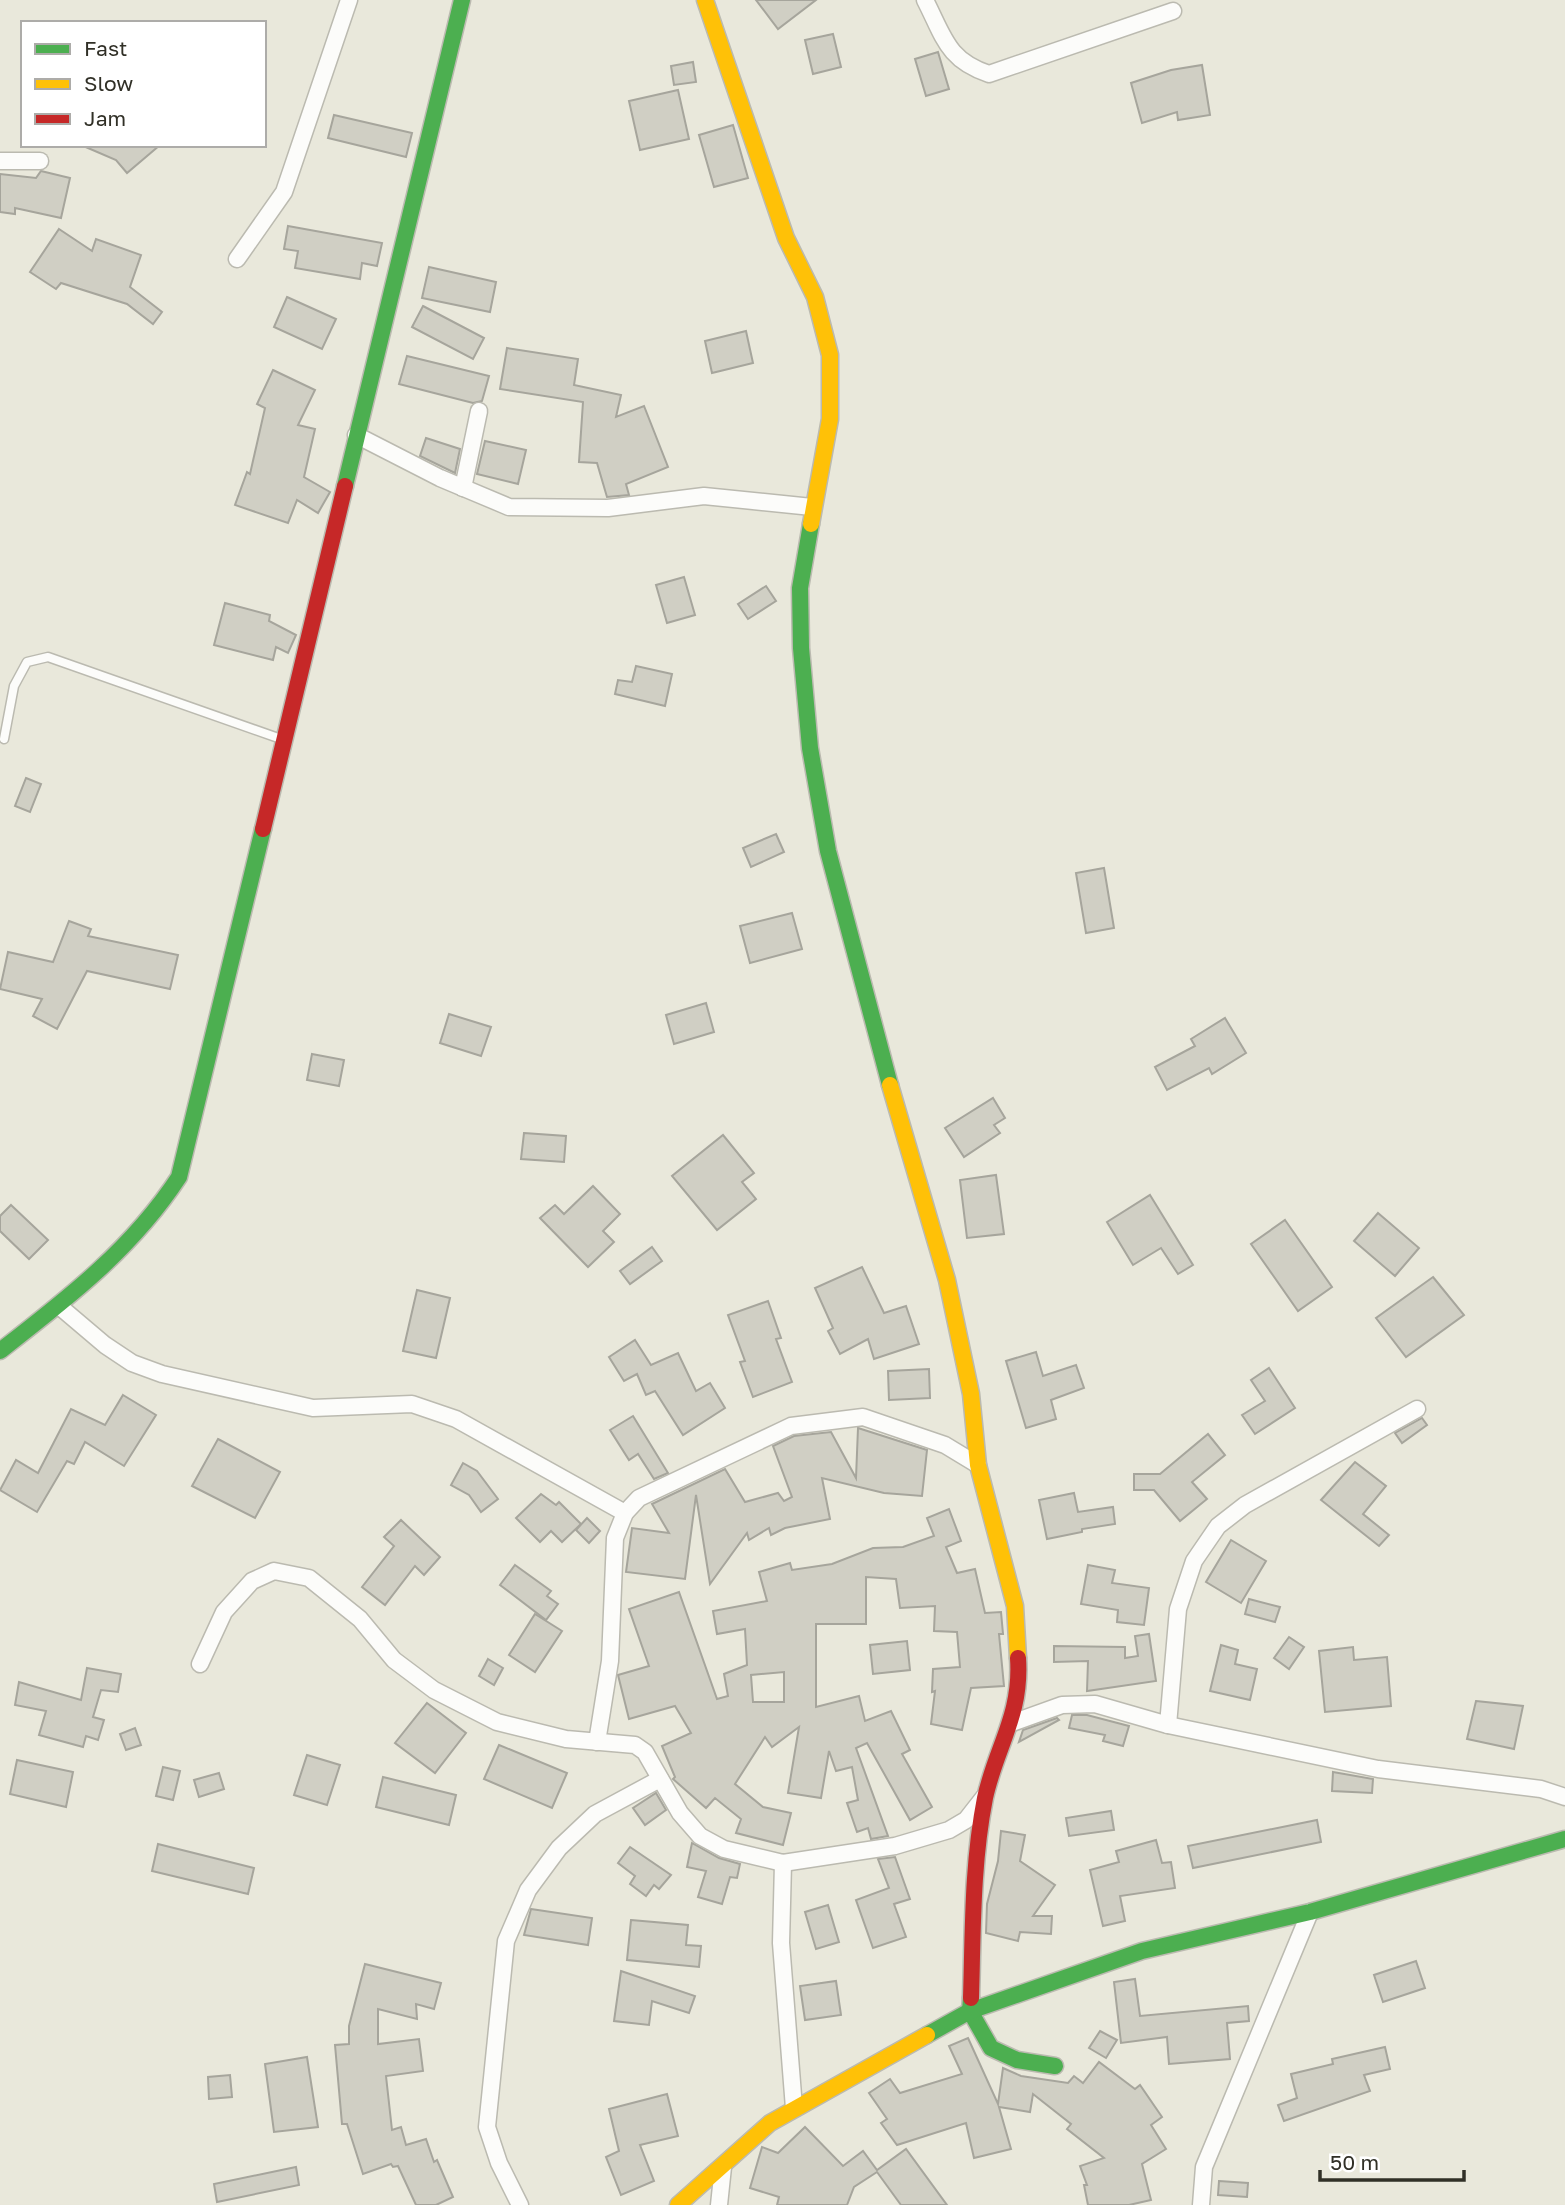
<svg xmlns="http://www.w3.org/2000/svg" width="1565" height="2205" viewBox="0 0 1565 2205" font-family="'Golos Text',sans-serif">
<rect width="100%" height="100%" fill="#e9e8db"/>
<g fill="#d0cfc4" stroke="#a6a59c" stroke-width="2" fill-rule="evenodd">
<path d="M756,0H816L778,29Z"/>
<path d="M833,34L841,67L813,74L805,40Z"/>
<path d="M938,52L949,89L926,96L915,59Z"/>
<path d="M693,62L696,82L674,85L671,66Z"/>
<path d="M1202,65L1210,115L1178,120L1177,112L1142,123L1131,83L1171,70Z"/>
<path d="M678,90L689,139L640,150L629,101Z"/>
<path d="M334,115L412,133L406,157L328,138Z"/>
<path d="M733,125L748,178L714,187L699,135Z"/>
<path d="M81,145H160L127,173L116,160Z"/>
<path d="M41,171L70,178L61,218L15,208V214L0,212V174L36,178Z"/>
<path d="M288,226L382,243L377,266L362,263L360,279L295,268L298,251L284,249Z"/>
<path d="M59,229L92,251L96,239L141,255L130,287L162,312L153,324L127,304L61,283L56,289L30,272Z"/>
<path d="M429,267L496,282L490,312L422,298Z"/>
<path d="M287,297L336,319L322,349L274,327Z"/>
<path d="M423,306L484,338L473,359L412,327Z"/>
<path d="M746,331L753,363L712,373L705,341Z"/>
<path d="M507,348L578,359L574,385L621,395L616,417L644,406L668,467L626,484L629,495L607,497L597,463L579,462L583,402L500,389Z"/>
<path d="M407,356L489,376L482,401L473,403L399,384Z"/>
<path d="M273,370L315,390L298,425L315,429L304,477L330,492L318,513L297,500L288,523L235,505L247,472L250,474L265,408L257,404Z"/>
<path d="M426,438L460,449L455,473L420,456Z"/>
<path d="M485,441L526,450L518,484L477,474Z"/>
<path d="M684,577L695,615L667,623L656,585Z"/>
<path d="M766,586L776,601L748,619L738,604Z"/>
<path d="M225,603L270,615L269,621L296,635L288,653L276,647L273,660L214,645Z"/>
<path d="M636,666L672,674L665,706L615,694L618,680L632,682Z"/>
<path d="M26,778L41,784L30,812L15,806Z"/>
<path d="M776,834L784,852L751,867L743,848Z"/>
<path d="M1104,868L1114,928L1086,933L1076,873Z"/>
<path d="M792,913L802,949L750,963L740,926Z"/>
<path d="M69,921L91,929L88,936L178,955L170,989L87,971L57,1029L33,1016L42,999L0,989L8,952L53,962Z"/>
<path d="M706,1003L714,1032L674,1044L666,1015Z"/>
<path d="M449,1014L491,1027L481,1056L440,1043Z"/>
<path d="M1225,1018L1246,1053L1212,1074L1209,1068L1167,1090L1155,1067L1195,1046L1191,1039Z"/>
<path d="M312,1054L344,1060L339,1086L307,1080Z"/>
<path d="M993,1098L1005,1118L994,1125L1000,1133L964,1157L945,1128Z"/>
<path d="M524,1133L566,1136L564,1162L521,1159Z"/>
<path d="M723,1135L754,1173L742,1182L756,1199L717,1230L672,1176Z"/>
<path d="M996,1175L1004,1234L967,1238L960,1180Z"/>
<path d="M593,1186L620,1214L603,1231L614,1242L588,1267L540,1218L555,1205L564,1214Z"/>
<path d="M1150,1195L1193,1265L1178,1274L1161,1248L1133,1265L1107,1222Z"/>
<path d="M11,1205L48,1240L29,1259L0,1231V1216Z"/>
<path d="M1378,1213L1419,1248L1395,1276L1354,1241Z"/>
<path d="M1285,1220L1332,1287L1298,1311L1251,1244Z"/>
<path d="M652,1247L662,1261L630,1284L620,1271Z"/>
<path d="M862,1267L884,1313L906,1306L919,1344L874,1359L868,1339L840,1354L828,1331L833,1328L815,1288Z"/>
<path d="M1433,1277L1464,1315L1406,1357L1376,1318Z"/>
<path d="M417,1290L450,1298L436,1358L403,1351Z"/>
<path d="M768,1301L781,1338L776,1339L792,1382L753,1397L740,1362L745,1361L728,1315Z"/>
<path d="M635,1340L651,1365L678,1353L696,1391L710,1383L725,1408L683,1435L655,1391L646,1395L637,1374L624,1381L609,1357Z"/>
<path d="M1036,1352L1043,1376L1076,1365L1084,1388L1051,1400L1056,1419L1026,1428L1006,1361Z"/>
<path d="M1269,1368L1295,1408L1255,1434L1242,1415L1265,1401L1251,1380Z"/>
<path d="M929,1369L930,1398L889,1400L888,1371Z"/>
<path d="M123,1395L156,1415L124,1466L85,1442L74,1464L67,1461L37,1512L0,1490L16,1460L38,1473L71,1409L105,1425Z"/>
<path d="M633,1416L668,1473L654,1479L638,1454L629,1460L610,1430Z"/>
<path d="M1422,1418L1427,1425L1402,1443L1395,1433Z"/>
<path d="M858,1428L927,1450L922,1496L884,1493L822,1478L830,1519L785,1528L771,1535L769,1528L749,1540L747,1533L710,1584L696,1495L685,1579L626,1572L632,1528L669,1533L652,1504L725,1469L745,1502L778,1493L784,1501L792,1497L773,1446L794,1436L831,1432L856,1478Z"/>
<path d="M1208,1434L1225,1455L1192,1482L1207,1499L1180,1521L1154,1490H1134V1474H1160Z"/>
<path d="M218,1439L280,1472L255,1518L192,1486Z"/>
<path d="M1355,1462L1386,1486L1363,1514L1389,1535L1379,1546L1321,1500Z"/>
<path d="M463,1463L477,1471L498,1499L481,1512L469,1495L451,1485Z"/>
<path d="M1074,1493L1078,1512L1113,1507L1115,1524L1082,1529V1532L1047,1539L1039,1500Z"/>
<path d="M541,1494L556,1505L559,1502L581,1524L562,1542L551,1531L540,1542L516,1518Z"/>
<path d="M949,1509L961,1541L946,1547L957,1573L975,1569L985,1613L1001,1612L1003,1634H999L1004,1686L971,1688L962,1730L931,1724L935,1691L932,1692L933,1669L960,1667L957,1632L934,1631L935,1606L900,1608L896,1579L866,1577V1624H816V1707L859,1696L865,1721L891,1711L910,1750L902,1754L932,1807L910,1820L867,1743L856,1748L888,1836L871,1839L868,1828L857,1832L847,1803L858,1800L852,1767L836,1771L829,1751L821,1798L788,1793L799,1727L772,1747L765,1737L735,1784L763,1807L791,1813L783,1845L736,1833L741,1819L715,1798L706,1808L673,1779L675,1777L662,1746L691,1733L675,1706L629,1719L618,1675L649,1666L629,1609L679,1592L717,1699L728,1696L724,1674L747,1665L745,1629L717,1634L713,1611L767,1601L759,1572L790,1563L792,1570L832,1564L873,1548L903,1547L934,1536L927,1518ZM784,1672V1702H753L751,1675Z"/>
<path d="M587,1518L600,1531L589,1543L576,1530Z"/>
<path d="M401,1520L440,1557L424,1575L415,1566L385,1605L362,1587L394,1546L384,1537Z"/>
<path d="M1231,1540L1266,1561L1241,1603L1206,1582Z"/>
<path d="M515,1565L551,1591L547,1596L558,1604L546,1620L500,1585Z"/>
<path d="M1088,1565L1115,1570L1112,1583L1149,1588L1144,1625L1117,1622L1118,1610L1081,1604Z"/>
<path d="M1249,1599L1280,1607L1275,1622L1245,1614Z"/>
<path d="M535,1614L562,1631L535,1672L509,1655Z"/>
<path d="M1149,1634L1156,1681L1087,1691L1088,1661L1054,1662V1646L1125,1647V1658L1138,1656L1135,1636Z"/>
<path d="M1289,1637L1304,1647L1289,1669L1274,1658Z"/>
<path d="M907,1641L910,1670L873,1674L870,1645Z"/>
<path d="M1221,1645L1238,1650L1235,1664L1257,1669L1250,1700L1210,1691Z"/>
<path d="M1353,1647L1354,1660L1387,1657L1391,1706L1325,1712L1319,1651Z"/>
<path d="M488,1659L503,1668L494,1685L479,1676Z"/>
<path d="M87,1668L121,1674L118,1692L101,1690L93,1717L104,1720L98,1740L86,1736L83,1747L39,1735L46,1711L15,1705L19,1682L81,1700Z"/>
<path d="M1476,1701L1523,1706L1514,1749L1467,1739Z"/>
<path d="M427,1703L466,1733L435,1773L395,1743Z"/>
<path d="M1072,1715H1087L1129,1726L1123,1746L1103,1741L1105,1735L1069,1728Z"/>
<path d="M1057,1718L1059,1720L1019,1742L1023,1730Z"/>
<path d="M135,1728L141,1745L126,1750L120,1734Z"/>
<path d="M499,1745L567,1773L552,1808L484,1779Z"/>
<path d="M307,1755L340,1765L327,1805L294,1795Z"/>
<path d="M17,1760L73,1772L66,1807L10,1794Z"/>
<path d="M163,1767L180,1771L173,1800L156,1796Z"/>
<path d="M1333,1772L1373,1779L1372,1793L1332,1791Z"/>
<path d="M219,1773L224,1789L199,1797L194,1780Z"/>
<path d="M383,1777L456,1795L449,1825L376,1807Z"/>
<path d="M656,1793L666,1810L645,1825L633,1808Z"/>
<path d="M1111,1811L1114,1830L1069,1836L1066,1818Z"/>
<path d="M1317,1820L1321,1842L1193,1868L1188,1846Z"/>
<path d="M1001,1831L1025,1835L1020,1861L1055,1885L1033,1916H1052L1051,1934L1020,1932L1018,1941L986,1933L987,1904L998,1861Z"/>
<path d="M1156,1840L1162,1863L1171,1862L1175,1888L1120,1896L1125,1921L1103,1926L1090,1870L1119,1862L1116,1851Z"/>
<path d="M692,1843L719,1858L740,1864L737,1878L730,1877L722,1904L698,1897L706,1871L687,1867Z"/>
<path d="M158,1844L254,1868L248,1894L152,1871Z"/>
<path d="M630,1847L671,1875L659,1889L654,1885L646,1896L630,1884L635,1876L618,1863Z"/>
<path d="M895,1857L910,1899L894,1904L906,1937L873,1948L856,1900L889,1888L878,1859Z"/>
<path d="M828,1905L839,1942L816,1949L805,1912Z"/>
<path d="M531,1909L592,1918L588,1945L524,1935Z"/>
<path d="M631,1920L688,1925L686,1945L701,1946L699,1967L627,1960Z"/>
<path d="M1416,1961L1425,1988L1383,2002L1374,1975Z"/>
<path d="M365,1964L441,1983L434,2009L416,2004L417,2019L378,2009V2044L419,2039L423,2071L386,2076L392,2130L401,2127L406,2145L426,2139L434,2162L437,2160L453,2197L436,2205H416L398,2166L393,2167L391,2164L363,2174L347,2124H342L335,2045L349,2044V2026Z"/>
<path d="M621,1971L695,1996L689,2013L652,2001L649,2025L614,2021Z"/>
<path d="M1135,1979L1140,2016L1248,2006L1249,2021L1227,2023L1230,2059L1169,2064L1167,2037L1121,2043L1114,1982Z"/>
<path d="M836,1981L841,2015L805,2020L800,1986Z"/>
<path d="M1100,2031L1117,2040L1106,2058L1089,2048Z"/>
<path d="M968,2038L998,2104L1003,2068L1021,2076L1068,2083L1074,2076L1083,2083L1099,2062L1135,2089L1140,2085L1162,2117L1151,2125L1166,2149L1142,2164L1151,2200L1129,2205H1088L1084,2185H1087L1080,2166L1104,2158L1067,2129L1071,2124L1033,2094L1030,2112L999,2107L1011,2149L974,2158L966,2123L897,2145L881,2123L887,2119L869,2093L890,2079L900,2093L962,2074L949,2046Z"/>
<path d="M1385,2047L1390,2069L1364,2075L1370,2091L1284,2121L1278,2105L1297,2098L1291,2074L1333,2064L1332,2059Z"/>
<path d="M307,2057L318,2127L274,2132L265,2064Z"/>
<path d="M230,2075L232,2097L209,2099L208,2077Z"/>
<path d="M667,2094L678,2136L640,2145L654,2181L621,2195L606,2157L619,2151L609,2109Z"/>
<path d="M805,2127L843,2166L863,2151L877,2170L906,2149L947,2205H901L877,2172L854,2187L847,2205H777L779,2197L750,2188L762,2147L778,2153Z"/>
<path d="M296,2167L299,2185L217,2202L214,2184Z"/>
<path d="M1219,2181L1248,2183L1247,2197L1218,2195Z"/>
</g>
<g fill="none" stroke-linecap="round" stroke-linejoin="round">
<defs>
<path id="lane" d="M4,739L14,686L27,662L48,657L284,740"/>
<g id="street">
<path d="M925,0C944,37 947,60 989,74L1173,11"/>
<path d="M0,161H40"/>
<path d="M237,259L284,192L349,0"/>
<path d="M356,435L440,478L509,507L608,508L704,496L812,507"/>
<path d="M463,488L479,411"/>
<path d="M59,1306L105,1345L132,1363L162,1374L313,1408L412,1404L456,1419L625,1513"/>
<path d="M200,1664L224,1612L252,1581L274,1571L309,1578L360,1619L394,1660L434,1690L497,1722L566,1739L635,1745L645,1752L680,1813L700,1836L724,1849L783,1863L895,1846L949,1830L966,1820L984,1797"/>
<path d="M1012,1723L1062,1705L1095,1704L1168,1725L1378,1769L1541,1789L1565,1797"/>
<path d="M1168,1725L1178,1609L1194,1561L1218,1526L1245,1505L1417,1409"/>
<path d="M597,1742L610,1661L615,1538L625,1513L639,1498L791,1426L863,1417L945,1445L978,1465"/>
<path d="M783,1863L781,1943L794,2108"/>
<path d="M520,2205L499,2163L487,2127L506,1941L528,1890L559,1848L595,1814L660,1779"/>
<path d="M719,2205L723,2167"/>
<path d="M1201,2205L1204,2167L1310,1912"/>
</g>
<g id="fast">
<path d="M345,486L462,0"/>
<path d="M811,524L800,588L801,648L810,748L828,851L890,1085"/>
<path d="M0,1351C67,1299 132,1249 179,1177L263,829"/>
<path d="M971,1998L970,2011L991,2048L1017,2060L1055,2066"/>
<path d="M927,2035L970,2011L1142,1951L1310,1912L1565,1839"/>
</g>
<g id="slow">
<path d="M705,0L786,238L815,297L830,355V419L811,524"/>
<path d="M890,1085L947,1280L971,1394L978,1465L1015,1606L1018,1658"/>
<path d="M678,2205L770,2123L927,2035"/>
</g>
<g id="jam">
<path d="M263,829L345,486"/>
<path d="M971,1998C973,1931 972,1864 985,1798C996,1747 1022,1715 1018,1658"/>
</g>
</defs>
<use href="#lane" stroke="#bbbab0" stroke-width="11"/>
<use href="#street" stroke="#bbbab0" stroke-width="19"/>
<use href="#fast" stroke="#bbbab0" stroke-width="19"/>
<use href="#slow" stroke="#bbbab0" stroke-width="19"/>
<use href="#jam" stroke="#bbbab0" stroke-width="19"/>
<use href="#lane" stroke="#fcfcfa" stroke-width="8"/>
<use href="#street" stroke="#fcfcfa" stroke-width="16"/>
<use href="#fast" stroke="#4caf50" stroke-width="16"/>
<use href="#slow" stroke="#ffc107" stroke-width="16"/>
<use href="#jam" stroke="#c62828" stroke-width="16"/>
</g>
<rect x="21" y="21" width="245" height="126" fill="#ffffff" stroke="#adaca9" stroke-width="2"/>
<rect x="35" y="44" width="35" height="10" fill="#4caf50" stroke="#adaca9" stroke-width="2"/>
<text x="84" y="56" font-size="21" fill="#313027">Fast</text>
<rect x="35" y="79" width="35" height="10" fill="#ffc107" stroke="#adaca9" stroke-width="2"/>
<text x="84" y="91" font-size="21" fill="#313027">Slow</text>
<rect x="35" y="114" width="35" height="10" fill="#c62828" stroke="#adaca9" stroke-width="2"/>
<text x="84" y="126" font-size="21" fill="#313027">Jam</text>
<path d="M1320 2170v10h144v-10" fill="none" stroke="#313027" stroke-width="3.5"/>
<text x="1330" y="2170" font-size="21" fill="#313027" stroke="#ffffff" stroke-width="5" paint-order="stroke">50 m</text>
</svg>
